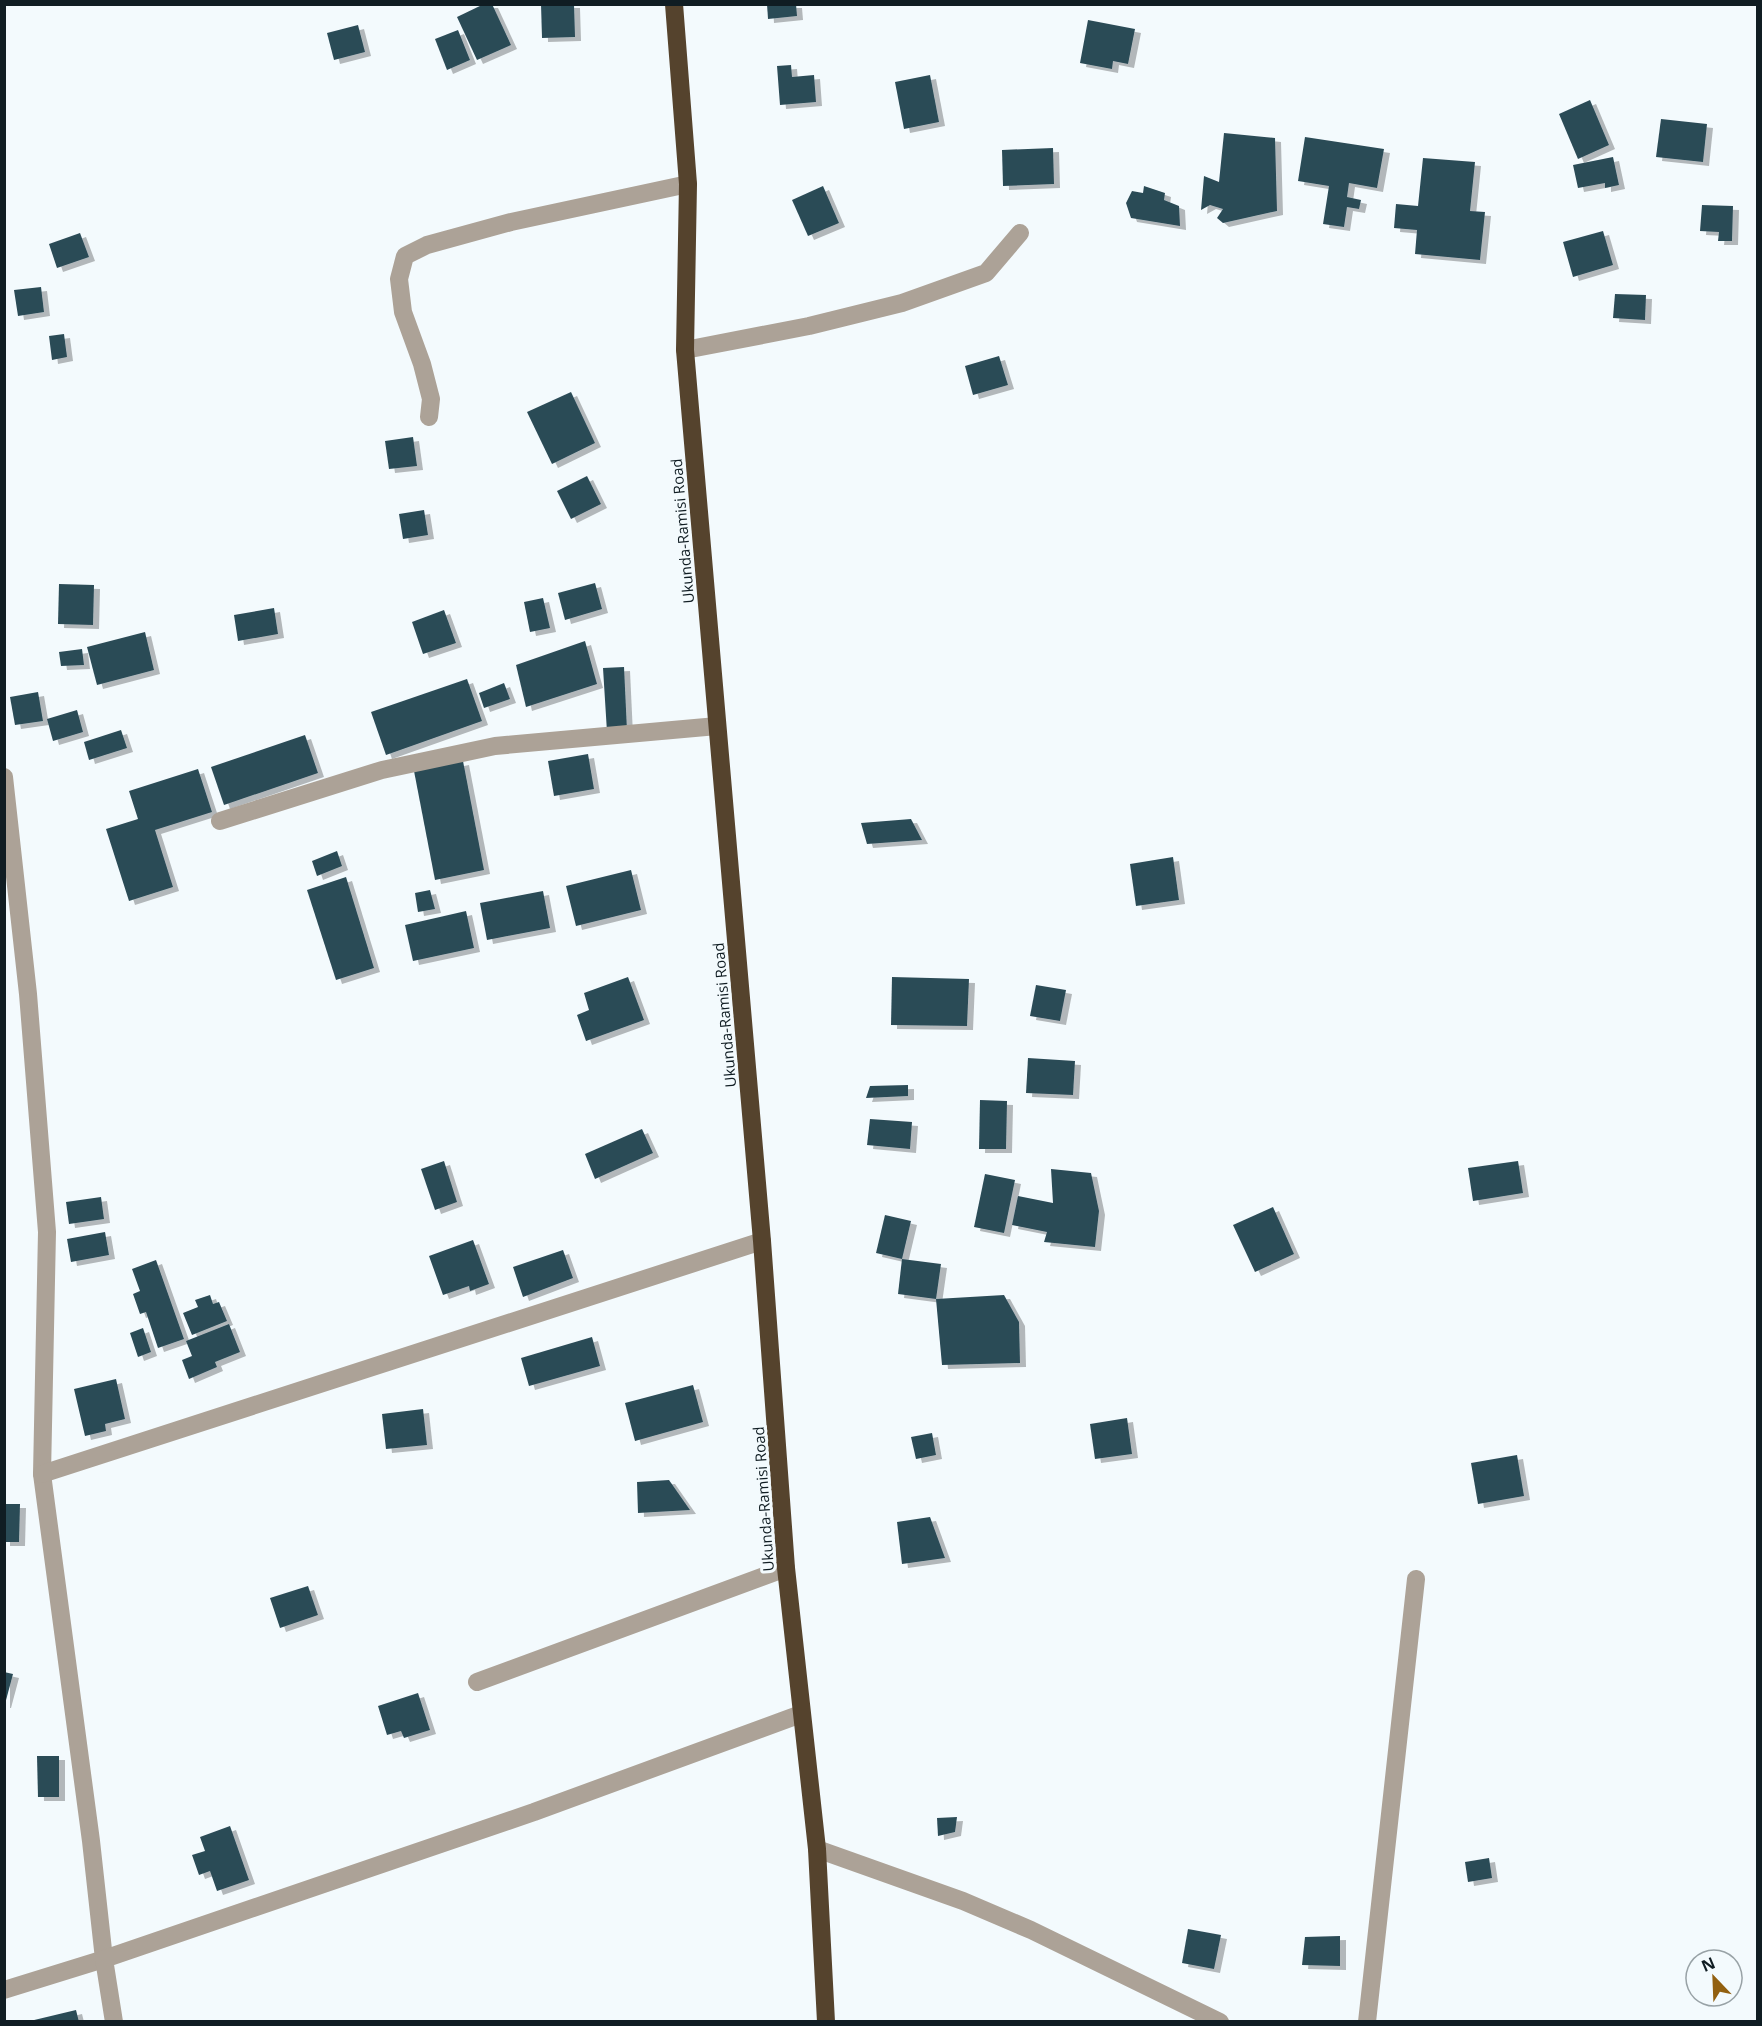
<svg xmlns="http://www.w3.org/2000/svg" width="1762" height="2026" viewBox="0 0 1762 2026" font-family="'Open Sans',sans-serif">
<defs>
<filter id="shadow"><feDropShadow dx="6" dy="4" stdDeviation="0" flood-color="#0004"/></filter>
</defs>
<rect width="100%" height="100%" fill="#f3fafd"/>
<g fill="#2c4b57" filter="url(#shadow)">
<path d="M484,4H492L511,45L477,60L457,17Z"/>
<path d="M541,4H574L575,37L542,38Z"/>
<path d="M767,4H796L797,16L768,19Z"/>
<path d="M1088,20L1135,29L1128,64L1113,61L1112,69L1080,63Z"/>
<path d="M358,25L365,52L334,60L327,33Z"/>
<path d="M458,30L470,60L447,70L435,39Z"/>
<path d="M791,65L792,77L814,75L816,102L780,105L777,66Z"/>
<path d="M930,75L939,122L904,129L895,82Z"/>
<path d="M1590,100L1609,145L1578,159L1559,114Z"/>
<path d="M1661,119L1707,124L1703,162L1656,157Z"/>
<path d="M1224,133L1275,138L1277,211L1223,223L1217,218L1223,209L1210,205L1201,210L1204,176L1219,182Z"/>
<path d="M1305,137L1384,149L1377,188L1349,183L1347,197L1361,200L1359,209L1347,207L1344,227L1323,224L1329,186L1298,181Z"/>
<path d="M1053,148L1054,184L1003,186L1002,150Z"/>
<path d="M1613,157L1619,185L1605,188V183L1578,188L1573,165Z"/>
<path d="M1423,158L1475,162L1470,211L1485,212L1480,260L1415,254L1417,230L1394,228L1396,204L1418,206Z"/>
<path d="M823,186L839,223L808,236L792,200Z"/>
<path d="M1144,186L1165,193L1164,200L1179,206L1180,226L1131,218L1126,203L1132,191L1143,193Z"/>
<path d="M1702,205L1733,206L1732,241H1718L1719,232L1700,231Z"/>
<path d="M1603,231L1613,265L1573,277L1563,242Z"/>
<path d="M80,233L89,257L57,268L49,244Z"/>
<path d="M41,287L44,312L18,316L14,290Z"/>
<path d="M1615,294L1646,295L1645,320L1613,318Z"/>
<path d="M64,334L67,357L52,360L49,336Z"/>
<path d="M999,356L1008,385L973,395L965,366Z"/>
<path d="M571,392L595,443L552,464L527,412Z"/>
<path d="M413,437L417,466L389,469L385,441Z"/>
<path d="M587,476L601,504L571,519L557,491Z"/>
<path d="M424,510L428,535L403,539L399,514Z"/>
<path d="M595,583L602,609L565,620L558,593Z"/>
<path d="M59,584L94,585L93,625L58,624Z"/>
<path d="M543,598L550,628L530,632L524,602Z"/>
<path d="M274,608L278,634L238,641L234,615Z"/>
<path d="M444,610L456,643L423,654L412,622Z"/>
<path d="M145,632L154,670L97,685L87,647Z"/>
<path d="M585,641L597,684L526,707L516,665Z"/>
<path d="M82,649L84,665L61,666L59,652Z"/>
<path d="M624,667L627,731L607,732L603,668Z"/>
<path d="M467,679L482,721L386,755L371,712Z"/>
<path d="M504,683L510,699L484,708L479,693Z"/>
<path d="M38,692L43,721L15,725L10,697Z"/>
<path d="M77,710L83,732L53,741L47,719Z"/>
<path d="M121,730L127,748L89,760L84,742Z"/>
<path d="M305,735L318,773L224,805L211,767Z"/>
<path d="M588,754L594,789L554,796L548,761Z"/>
<path d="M463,761L484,870L435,880L414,771Z"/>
<path d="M198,769L212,812L155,830L173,887L129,901L106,829L138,819L129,791Z"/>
<path d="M911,819L922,840L867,844L861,823Z"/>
<path d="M337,851L342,866L317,876L312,861Z"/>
<path d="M1173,857L1179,900L1136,906L1130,864Z"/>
<path d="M631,870L641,910L576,926L566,886Z"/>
<path d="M346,877L374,968L336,980L307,890Z"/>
<path d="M430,890L435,909L418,912L415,893Z"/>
<path d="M543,891L550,928L487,940L480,903Z"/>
<path d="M466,911L474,948L413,961L405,925Z"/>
<path d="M628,977L644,1020L586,1041L577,1015L589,1010L584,993Z"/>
<path d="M892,977L969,979L967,1026L891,1025Z"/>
<path d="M1036,985L1066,990L1060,1021L1030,1016Z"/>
<path d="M1028,1058L1075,1061L1073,1095L1026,1093Z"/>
<path d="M908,1085V1096L866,1098L870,1086Z"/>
<path d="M980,1100L1007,1101L1006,1149H979Z"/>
<path d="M870,1119L912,1122L910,1149L867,1145Z"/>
<path d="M642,1129L653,1153L595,1179L585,1154Z"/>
<path d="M444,1161L457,1202L435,1210L421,1169Z"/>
<path d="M1518,1161L1523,1193L1473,1201L1468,1168Z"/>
<path d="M1051,1169L1091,1173L1099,1211L1095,1247L1044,1242L1047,1232L1012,1225L1018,1196L1053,1203Z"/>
<path d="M985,1174L1015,1180L1004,1233L974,1227Z"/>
<path d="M101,1197L104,1219L69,1224L66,1202Z"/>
<path d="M1273,1207L1294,1254L1255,1272L1233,1225Z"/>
<path d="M885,1215L911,1221L902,1259L876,1253Z"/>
<path d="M105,1232L109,1255L71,1262L67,1239Z"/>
<path d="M473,1240L489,1284L470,1291L469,1286L443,1295L429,1256Z"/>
<path d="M563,1250L573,1278L523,1297L513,1267Z"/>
<path d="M902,1259L941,1264L936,1299L898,1294Z"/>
<path d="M156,1260L184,1339L158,1348L146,1312L140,1314L133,1294L140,1291L132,1269Z"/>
<path d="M210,1295L213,1304L219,1302L227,1321L192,1335L183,1313L198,1307L195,1300Z"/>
<path d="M1004,1295L1019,1322L1020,1363L942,1365L936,1299Z"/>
<path d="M229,1324L240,1352L215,1362L217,1367L189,1379L182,1360L192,1356L186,1341Z"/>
<path d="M143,1328L151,1352L138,1357L130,1333Z"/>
<path d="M592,1337L600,1366L529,1386L521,1358Z"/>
<path d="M116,1379L125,1419L105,1424L106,1431L85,1436L74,1389Z"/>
<path d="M693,1385L703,1422L635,1441L625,1403Z"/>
<path d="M423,1409L427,1445L386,1449L382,1414Z"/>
<path d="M1127,1418L1132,1454L1095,1459L1090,1424Z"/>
<path d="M932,1433L936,1455L916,1459L911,1437Z"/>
<path d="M1517,1455L1524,1496L1478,1504L1471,1463Z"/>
<path d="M669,1480L690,1510L638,1513L637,1482Z"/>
<path d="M4,1504H20L19,1542H4Z"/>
<path d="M930,1517L945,1558L902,1564L897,1522Z"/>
<path d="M308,1586L318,1615L280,1628L270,1598Z"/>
<path d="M4,1672L13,1674L5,1704H4Z"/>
<path d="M418,1693L430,1730L404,1738L401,1731L387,1735L378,1706Z"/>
<path d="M37,1756H59V1797H38Z"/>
<path d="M957,1817L955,1832L938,1836L937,1818Z"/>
<path d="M230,1826L249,1880L217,1891L210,1871L199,1875L192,1855L205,1851L200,1837Z"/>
<path d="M1489,1858L1492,1878L1468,1882L1465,1862Z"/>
<path d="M1188,1929L1221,1935L1214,1969L1182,1963Z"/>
<path d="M1340,1936V1966L1302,1965L1305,1937Z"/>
<path d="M76,2010L79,2022H30V2021Z"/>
</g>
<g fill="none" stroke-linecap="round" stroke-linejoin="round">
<g stroke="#aca297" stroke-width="18">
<path d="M685,350L809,326L902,303L986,273L1020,233"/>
<path d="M429,417L431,399L422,364L403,312L399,279L405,256L427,245L511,222L688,184"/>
<path d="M4,777L28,994L47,1232L42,1474L91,1841L104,1959L4,1990"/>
<path d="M220,821L382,770L495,746L717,726"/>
<path d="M42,1474L762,1241"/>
<path d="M477,1682L786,1568"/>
<path d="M817,1849L963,1901L1031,1930L1220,2022"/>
<path d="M114,2022L104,1959L534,1812L801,1714"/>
<path d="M1367,2022L1416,1579"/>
</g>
<path stroke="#55432d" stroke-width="18" d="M674,4L688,184L685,350L762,1241L786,1568L817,1849L826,2022"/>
</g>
<g text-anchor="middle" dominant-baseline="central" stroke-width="6" stroke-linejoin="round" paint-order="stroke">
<g font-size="15" fill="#101d23" stroke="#f3fafd">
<text transform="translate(682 531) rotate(-95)">Ukunda-Ramisi Road</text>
<text transform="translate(724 1015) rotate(-95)">Ukunda-Ramisi Road</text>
<text transform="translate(763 1499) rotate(-94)">Ukunda-Ramisi Road</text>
</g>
</g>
<rect width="1762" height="2026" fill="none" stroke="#101d23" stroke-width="12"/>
<g transform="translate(1714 1978) rotate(337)"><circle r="28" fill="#f3fafd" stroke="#98a2a6" stroke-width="1.5"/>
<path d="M0-4.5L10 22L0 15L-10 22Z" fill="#926010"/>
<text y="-9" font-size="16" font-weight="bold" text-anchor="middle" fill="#101d23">N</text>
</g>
</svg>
